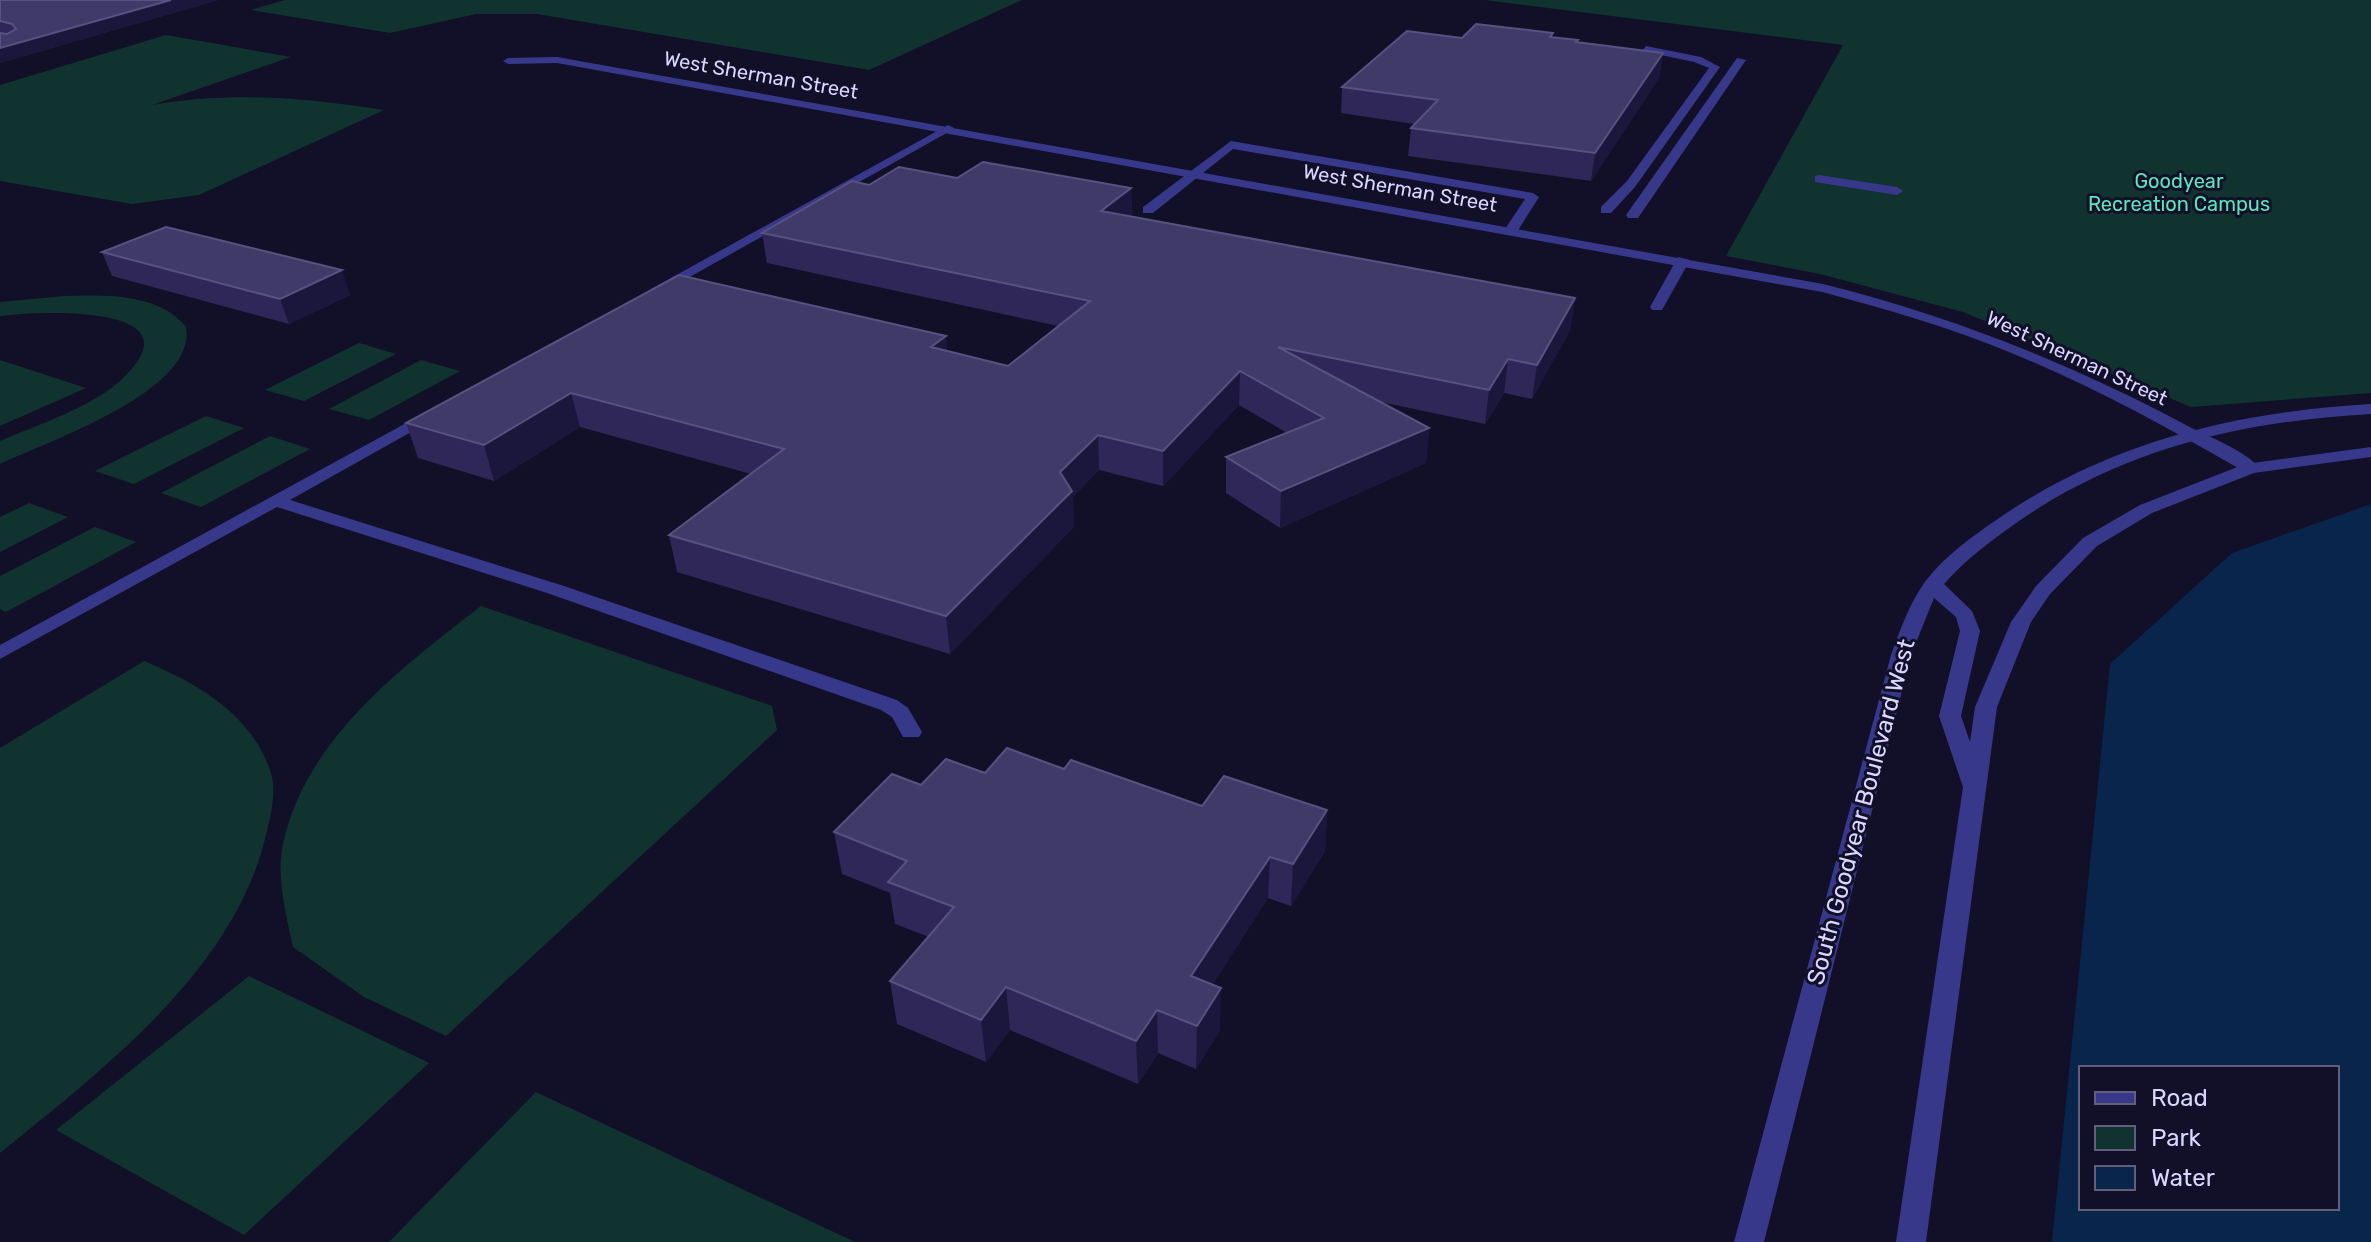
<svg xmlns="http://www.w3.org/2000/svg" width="2371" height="1242" viewBox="0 0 2371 1242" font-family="Rubik,sans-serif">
<rect width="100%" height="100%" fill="#120f28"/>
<g fill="#113330">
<path d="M285,0H1022L869,70L537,14H476L390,33L251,10Z"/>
<path d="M1485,0H2371V393L2191,407L1963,312L1820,274L1726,256L1843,45Z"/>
<path d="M166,35L291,57L152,105C231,91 306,98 384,110L199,195L132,204L0,181V85Z"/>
<path d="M65,296C105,295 159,293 186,327C198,391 46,442 0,464V441C39,424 88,409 120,381C206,303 38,311 0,316V302Z"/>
<path d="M359,343L396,354L304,401L265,390Z"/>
<path d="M0,360L86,388L0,426Z"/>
<path d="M421,360L460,371L369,420L329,409Z"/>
<path d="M206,416L244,428L134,484L95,471Z"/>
<path d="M270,436L310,449L201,507L161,493Z"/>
<path d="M29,503L68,517L0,552V517Z"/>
<path d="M95,527L136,542L6,612L0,609V576Z"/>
<path d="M481,606L772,706L777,730L446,1036L364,997L293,947C286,914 276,878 283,844C305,740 401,668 481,606Z"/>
<path d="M144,661C197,683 252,714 271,773C277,792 270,820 265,839C232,972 101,1071 0,1153V748Z"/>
<path d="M249,976L429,1063L244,1235L56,1130Z"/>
<path d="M536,1092L855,1242H389Z"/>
</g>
<path fill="#0a254c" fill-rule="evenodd" d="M2371,504V1242H2052L2110,664L2232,553ZM2337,1068V1208H2081V1068Z"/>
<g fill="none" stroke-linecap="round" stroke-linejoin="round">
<g fill="#37388a" fill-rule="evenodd">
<path d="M1646,46L1701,57L1720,67L1635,187L1611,213H1601V207L1627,181L1709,68L1694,62L1642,51Z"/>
<path d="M1737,58L1746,60L1638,218H1628L1626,215Z"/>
<path d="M948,125L954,128L952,130L663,292L651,289Z"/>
<path d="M1231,141L1533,193L1539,197L1517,232L1512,233L1505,229L1525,199L1233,149L1153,213H1143V207Z"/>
<path d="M1819,175L1897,187L1903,191L1897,195L1815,182V176Z"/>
<path d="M1678,257L1690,260L1662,310H1652L1650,307Z"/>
<path d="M430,410L438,415L436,418L290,500L561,585L897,700L908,708L922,732L919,737H903L892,717L881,710L547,593L277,507L0,659V645Z"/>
</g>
<path fill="#37388a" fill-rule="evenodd" d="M557,57L1823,284C1951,316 2070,363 2186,425C2208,437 2243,449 2260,468L2251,473L2245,472C2168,428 2091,385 2009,352C1949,327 1885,309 1822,292L557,63L508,64L503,61L508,58Z"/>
<path fill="#37388a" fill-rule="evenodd" d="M2371,404V414C2244,421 2125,448 2019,521C1992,540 1966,559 1944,584L1972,611L1980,631L1961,716L1970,742L1975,707L2011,622L2036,586L2083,538L2140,505L2245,464L2371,447V457L2254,473L2152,513L2097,546L2050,594L2031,622L1997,707L1926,1242H1896L1963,787L1939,716L1960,631L1956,617L1934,598L1911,655L1764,1242H1734L1891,655C1900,630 1909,605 1924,583C1944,556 1974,535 2002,516C2114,440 2238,412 2371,404Z"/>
</g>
<g fill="#2e2757">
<path d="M0,0H218L0,63Z"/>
<path d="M1553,33L1552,37L1578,43L1663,53L1659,78L1591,181L1408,156L1411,128L1414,124L1341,113L1342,87L1462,38Z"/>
<path d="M957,178L1131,188L1132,216L1575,298L1570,330L1532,399L1504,393L1485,424L1381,402L1429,428L1426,463L1280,528L1226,493V457L1287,433L1239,405L1163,486L1099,470L1073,497L1074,527L950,654L677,572L669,535L751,474L580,427L494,481L418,458L406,423L679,275L948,351L1008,366L1058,326L767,263L762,233L869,185Z"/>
<path d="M102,252L350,295L289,324L112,276Z"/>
<path d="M1064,769L1202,806L1327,810L1325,851L1291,906L1268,898L1212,985L1220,1030L1196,1069L1158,1053L1138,1084L1010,1030L986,1062L897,1024L890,981L929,937L895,924L890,893L842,874L834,832L921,785L985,773Z"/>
</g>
<g fill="#1b163c">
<path d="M171,0H218L0,63V48Z"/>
<path d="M1663,53L1659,78L1591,181L1595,153Z"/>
<path d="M1131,188L1132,217L1101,211Z"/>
<path d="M342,270L350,295L289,324L280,299Z"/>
<path d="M1575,298L1570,330L1532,399L1537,365Z"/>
<path d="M946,336L950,369L931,347Z"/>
<path d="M1508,359L1504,393L1485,424L1489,390Z"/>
<path d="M1240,371L1239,405L1163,486V451Z"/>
<path d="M571,393L580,427L494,481L484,445Z"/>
<path d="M1429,428L1426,463L1280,528L1281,491Z"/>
<path d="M1098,435L1099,470L1073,497L1074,527L950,654L946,616L1060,472Z"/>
<path d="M1327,810L1325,851L1291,906L1293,864Z"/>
<path d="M1270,857L1268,898L1191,1019V976Z"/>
<path d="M1006,987L1010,1030L986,1062L981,1020Z"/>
<path d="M1221,988L1220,1030L1196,1069L1197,1026Z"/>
<path d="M1157,1010L1158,1053L1138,1084L1136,1041Z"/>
</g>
<g fill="#403a69" stroke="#585280" stroke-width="2">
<path d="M0,0H171L0,48V33L7,34L16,29L12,24L0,21Z"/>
<path d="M1476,24L1553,33L1550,37L1578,40L1576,42L1663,53L1595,153L1411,128L1438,100L1342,87L1407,31L1462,38Z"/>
<path d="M983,162L1131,188L1101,211L1575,298L1537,365L1508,359L1489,390L1278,347L1429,428L1281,491L1226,457L1324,418L1240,371L1163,451L1098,435L1060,472L1072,491L946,616L669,535L784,449L571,393L484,445L406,423L679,275L946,336L931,347L1008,366L1090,301L762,233L852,181L869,185L899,167L957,178Z"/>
<path d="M166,227L342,270L280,299L102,252Z"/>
<path d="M1007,748L1064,769L1071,760L1202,806L1224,776L1327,810L1293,864L1270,857L1191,976L1221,988L1197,1026L1157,1010L1136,1041L1006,987L981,1020L890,981L954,907L888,882L907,861L834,832L892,774L921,785L946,759L985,773Z"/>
</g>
<g text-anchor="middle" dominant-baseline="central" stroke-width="6" stroke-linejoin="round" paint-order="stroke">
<g font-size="20" fill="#d9d6ff" stroke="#120f28">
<text transform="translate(761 75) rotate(10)">West Sherman Street</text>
<text transform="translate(1400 188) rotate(10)">West Sherman Street</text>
<text transform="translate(2077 358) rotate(25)">West Sherman Street</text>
</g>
<g font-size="20" fill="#5be6bc" stroke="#120f28">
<text x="2179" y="181">Goodyear<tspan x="2179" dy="23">Recreation Campus</tspan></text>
</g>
<g font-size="24" fill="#d9d6ff" stroke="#120f28">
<text transform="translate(1861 812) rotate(-75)">South Goodyear Boulevard West</text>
</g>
</g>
<rect x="2079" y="1066" width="260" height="144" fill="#120f28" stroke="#625f7e" stroke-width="2"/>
<rect x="2095" y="1092" width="40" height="12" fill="#37388a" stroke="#625f7e" stroke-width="2"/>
<text x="2151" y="1106" font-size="24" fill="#d9d6ff">Road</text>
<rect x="2095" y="1126" width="40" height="24" fill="#113330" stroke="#625f7e" stroke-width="2"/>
<text x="2151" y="1146" font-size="24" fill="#d9d6ff">Park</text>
<rect x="2095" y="1166" width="40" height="24" fill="#0a254c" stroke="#625f7e" stroke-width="2"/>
<text x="2151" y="1186" font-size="24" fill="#d9d6ff">Water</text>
</svg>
